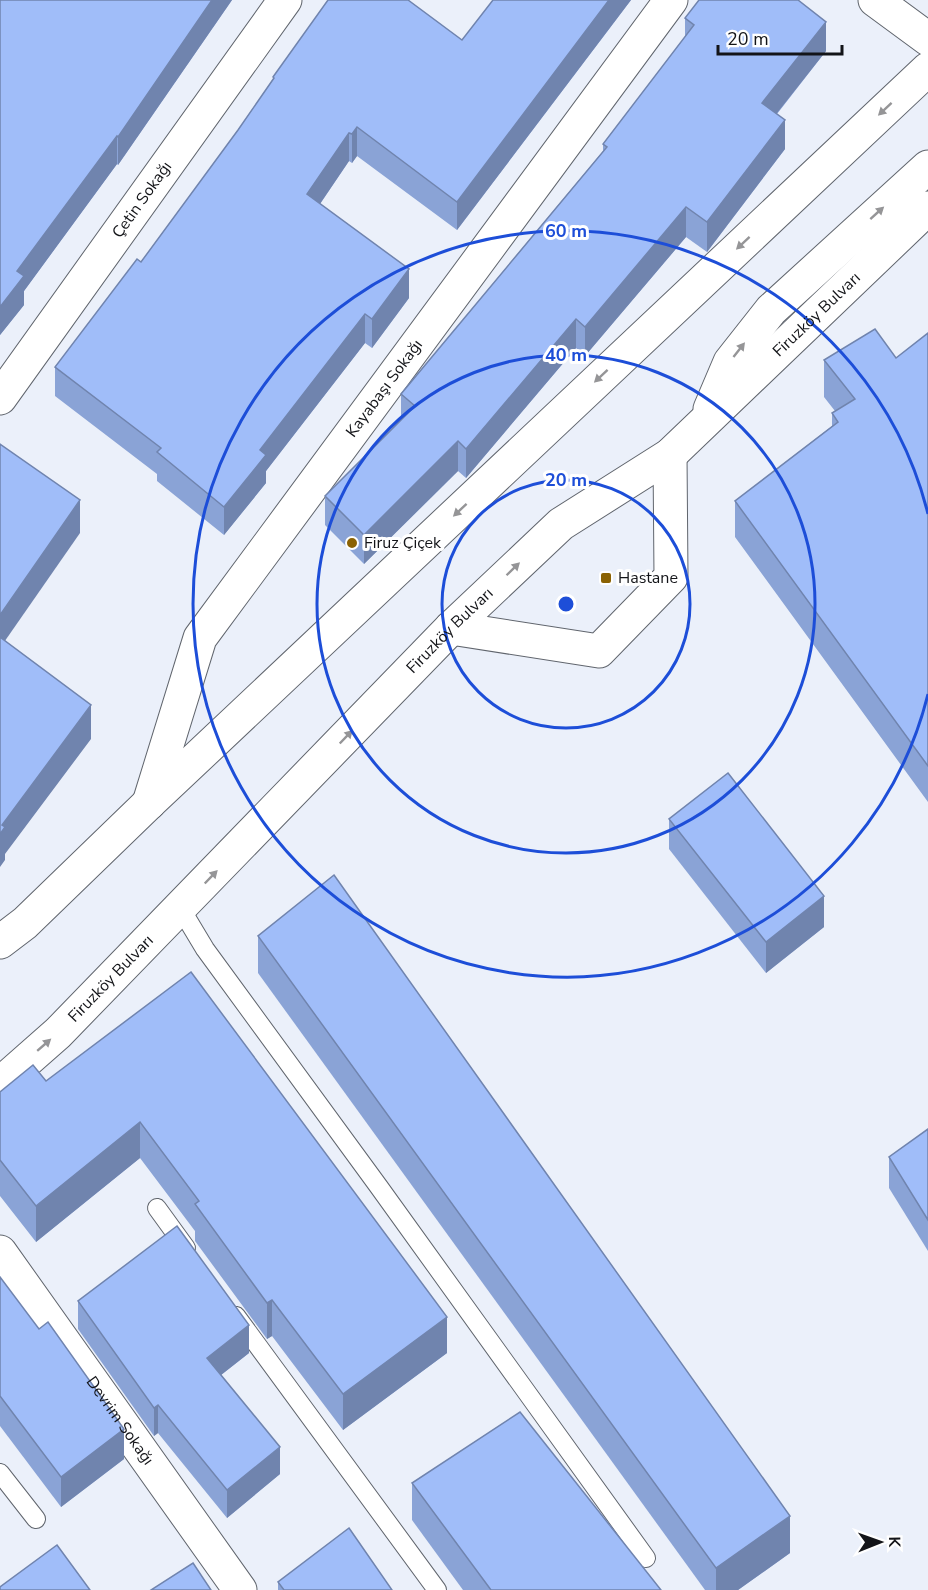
<svg xmlns="http://www.w3.org/2000/svg" width="928" height="1590" viewBox="0 0 928 1590" font-family="'Nunito Sans',sans-serif">
<rect width="100%" height="100%" fill="#ebf0fa"/>
<g fill="none" stroke-linecap="round" stroke-linejoin="round">
<defs>
<g id="service">
<path d="M181,909L205,949L379,1187L646,1558"/>
<path d="M157,1208L186,1248"/>
<path d="M236,1316L437,1590"/>
<path d="M0,1473L36,1519"/>
</g>
<g id="minor">
<path id="s1" d="M0,398L285,0"/>
<path d="M451,628L599,651L671,577L670,455"/>
<path id="s2" d="M149,803L200,638L671,0"/>
<path id="s3" d="M0,1252L240,1590"/>
</g>
<g id="primary">
<path d="M875,0L928,39"/>
<path d="M710,409L730,362L771,310L928,167"/>
<path d="M0,942L25,923L149,803L928,69"/>
<path id="s4" d="M0,1084L58,1033L451,628L561,524L670,455L928,208"/>
</g>
</defs>
<use href="#service" stroke="#60656d" stroke-width="20"/>
<use href="#minor" stroke="#60656d" stroke-width="35"/>
<use href="#primary" stroke="#60656d" stroke-width="35"/>
<use href="#service" stroke="#fff" stroke-width="18"/>
<use href="#minor" stroke="#fff" stroke-width="33"/>
<use href="#primary" stroke="#fff" stroke-width="33"/>
</g>
<g fill="#8aa3d6">
<path d="M0,0H232L118,165L117,164L24,291V305L0,335Z"/>
<path d="M493,0H631L457,230L357,156L352,163L349,161L320,204L409,298L372,348L365,343L266,471V483L224,535L157,481V474L55,396V367L141,262L238,130L273,79V77L462,40Z"/>
<path d="M685,18L826,51L777,114L785,149L707,252L686,237L585,356L576,348L466,478L458,471L364,564L325,525V496L401,420V394L603,151V144L685,37Z"/>
<path d="M928,333V802L735,537V501L832,426V413L835,411L824,397V360L896,358Z"/>
<path d="M669,819L824,927L766,973L669,849Z"/>
<path d="M258,936L790,1553L738,1590H705L258,973Z"/>
<path d="M191,972L447,1353L343,1430L272,1336L267,1339L195,1241V1231L140,1158L36,1242L0,1196V1092L46,1081Z"/>
<path d="M928,1129V1251L889,1188V1157Z"/>
<path d="M0,1277L124,1459L61,1507L0,1426Z"/>
<path d="M78,1301L249,1353L221,1375L280,1474L227,1518L158,1433L154,1436L78,1329Z"/>
<path d="M412,1483L661,1590H463L412,1520Z"/>
<path d="M278,1582L392,1590H278Z"/>
</g>
<g fill="#7084ae">
<path d="M212,0H232L118,165V137Z"/>
<path d="M609,0H631L457,230V202Z"/>
<path d="M826,22V51L762,132V103Z"/>
<path d="M785,120V149L707,252V222Z"/>
<path d="M357,127V156L352,163V134Z"/>
<path d="M349,133V161L307,223V194Z"/>
<path d="M117,136V164L24,291V305L0,335V307L17,271Z"/>
<path d="M686,207V237L585,356V327Z"/>
<path d="M409,269V298L372,348V319Z"/>
<path d="M365,314V343L266,471V483L224,535V507L260,450Z"/>
<path d="M576,319V348L466,478V449Z"/>
<path d="M458,441V471L364,564V535Z"/>
<path d="M80,500V533L0,648V615Z"/>
<path d="M91,705V739L5,854V860L0,867V834L2,825Z"/>
<path d="M824,896V927L766,973V942Z"/>
<path d="M140,1122V1158L36,1242V1206Z"/>
<path d="M272,1300V1336L267,1339V1303Z"/>
<path d="M447,1317V1353L343,1430V1394Z"/>
<path d="M249,1325V1353L207,1386V1358Z"/>
<path d="M158,1405V1433L154,1436V1408Z"/>
<path d="M124,1429V1459L61,1507V1477Z"/>
<path d="M280,1447V1474L227,1518V1490Z"/>
<path d="M790,1516V1553L738,1590H716V1568Z"/>
</g>
<g fill="#a0bdf9" stroke="#7084ae" stroke-width="1.5">
<path d="M0,0H212L118,137L117,136L17,271L24,276L0,307Z"/>
<path d="M328,0H408L462,40L493,0H609L457,202L357,127L352,134L349,133L307,194L409,269L372,319L365,314L260,450L266,455L224,507L157,452L161,448L55,367L137,259L141,262L238,130L274,78L273,77Z"/>
<path d="M699,0H798L826,22L762,103L785,120L707,222L686,207L585,327L576,319L466,449L458,441L364,535L325,496L415,406L401,394L607,147L603,144L694,25L685,18Z"/>
<path d="M875,329L896,358L928,333V766L735,501L838,422L832,413L855,399L824,360Z"/>
<path d="M0,444L80,500L0,615Z"/>
<path d="M0,637L91,705L2,825L5,827L0,834Z"/>
<path d="M728,773L824,896L766,942L669,819Z"/>
<path d="M334,875L790,1516L716,1568L258,936Z"/>
<path d="M191,972L447,1317L343,1394L272,1300L267,1303L195,1204L199,1201L140,1122L36,1206L0,1160V1092L33,1065L46,1081Z"/>
<path d="M928,1129V1220L889,1157Z"/>
<path d="M177,1226L249,1325L207,1358L280,1447L227,1490L158,1405L154,1408L78,1301Z"/>
<path d="M0,1277L39,1329L48,1322L124,1429L61,1477L0,1396Z"/>
<path d="M520,1412L661,1590H491L412,1483Z"/>
<path d="M349,1528L392,1590H284L278,1582Z"/>
<path d="M57,1545L90,1590H0V1587Z"/>
<path d="M193,1563L211,1590H151Z"/>
</g>
<defs><path id="oneway-solid" d="M-6-.8H1V-3.2L6.5 0L1 3.2V.8H-6Z" transform="scale(1.5)"/></defs>
<g fill="#959597">
<use href="#oneway-solid" transform="translate(885 109) rotate(137)"/>
<use href="#oneway-solid" transform="translate(877 213) rotate(-42)"/>
<use href="#oneway-solid" transform="translate(743 243) rotate(137)"/>
<use href="#oneway-solid" transform="translate(739 350) rotate(-52)"/>
<use href="#oneway-solid" transform="translate(601 376) rotate(137)"/>
<use href="#oneway-solid" transform="translate(460 510) rotate(137)"/>
<use href="#oneway-solid" transform="translate(513 569) rotate(-44)"/>
<use href="#oneway-solid" transform="translate(346 737) rotate(-46)"/>
<use href="#oneway-solid" transform="translate(211 877) rotate(-46)"/>
<use href="#oneway-solid" transform="translate(44 1045) rotate(-41)"/>
</g>
<g fill="none" stroke="#1d4ed8" stroke-width="3">
<circle cx="566" cy="604" r="124"/>
<circle cx="566" cy="604" r="249"/>
<path d="M928 694A373 373 0 1 1 928 514"/>
</g>
<g fill="#8b6203" stroke="#fff" stroke-width="2">
<circle cx="352" cy="543" r="6"/>
<rect x="600" y="572" width="12" height="12" rx="3"/>
</g>
<g text-anchor="middle" dominant-baseline="central" stroke-width="6" stroke-linejoin="round" paint-order="stroke">
<g font-size="16" fill="#131418" stroke="#fff">
<text stroke="none"><textPath href="#s1" startOffset="244">Çetin Sokağı</textPath></text>
<text stroke="none"><textPath href="#s4" startOffset="1125">Firuzköy Bulvarı</textPath></text>
<text stroke="none"><textPath href="#s2" startOffset="483">Kayabaşı Sokağı</textPath></text>
<text stroke="none"><textPath href="#s4" startOffset="639">Firuzköy Bulvarı</textPath></text>
<text stroke="none"><textPath href="#s4" startOffset="153">Firuzköy Bulvarı</textPath></text>
<text stroke="none"><textPath href="#s3" startOffset="207">Devrim Sokağı</textPath></text>
</g>
<g font-size="16" fill="#131418" stroke="#fff" text-anchor="start">
<text x="364" y="543">Firuz Çiçek</text>
<text x="618" y="578">Hastane</text>
</g>
</g>
<circle cx="566" cy="604" r="9" fill="#1d4ed8" stroke="#fff" stroke-width="3"/>
<g font-size="18" text-anchor="middle" font-weight="bold" fill="#1d4ed8" stroke="#fff" stroke-width="6" stroke-linejoin="round" paint-order="stroke">
<text x="566" y="237">60 m</text>
<text x="566" y="361">40 m</text>
<text x="566" y="486">20 m</text>
</g>
<g transform="translate(880 1542) rotate(89)" stroke="#ffffff" stroke-width="4.5" paint-order="stroke">
<path d="M0-4.5L10 22L0 15L-10 22Z" fill="#131418"/>
<text y="-9" font-size="16" font-weight="bold" text-anchor="middle" fill="#131418">K</text>
</g>
<path d="M718 45v9h124v-9" fill="none" stroke="#131418" stroke-width="3"/>
<text x="727" y="45" font-size="18" fill="#131418" stroke="#ffffff" stroke-width="4.5" paint-order="stroke">20 m</text>
</svg>
